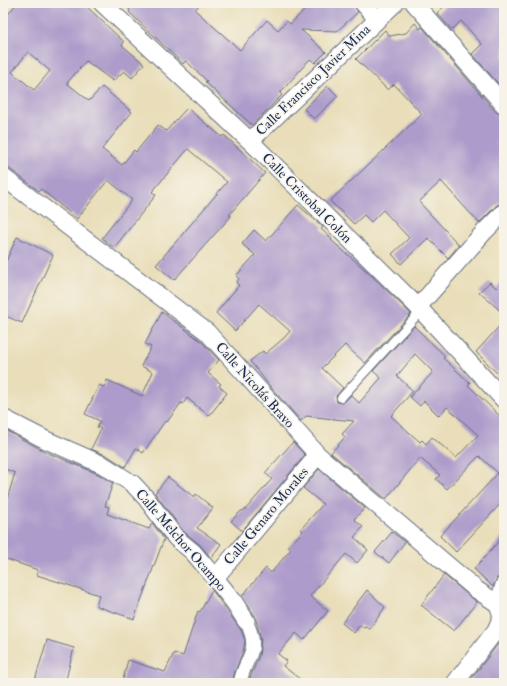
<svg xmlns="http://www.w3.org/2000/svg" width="507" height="686" viewBox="0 0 507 686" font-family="'IM FELL Double Pica',serif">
<rect width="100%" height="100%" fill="#f7f3e8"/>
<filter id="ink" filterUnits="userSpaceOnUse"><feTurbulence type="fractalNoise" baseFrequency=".025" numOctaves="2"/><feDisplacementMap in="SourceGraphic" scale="8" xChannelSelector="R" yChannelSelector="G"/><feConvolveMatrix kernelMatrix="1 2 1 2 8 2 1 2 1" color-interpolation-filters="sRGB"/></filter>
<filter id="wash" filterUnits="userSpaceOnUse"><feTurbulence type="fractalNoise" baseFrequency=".012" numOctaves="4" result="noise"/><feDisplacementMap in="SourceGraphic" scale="16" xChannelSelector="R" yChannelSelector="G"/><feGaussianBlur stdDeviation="0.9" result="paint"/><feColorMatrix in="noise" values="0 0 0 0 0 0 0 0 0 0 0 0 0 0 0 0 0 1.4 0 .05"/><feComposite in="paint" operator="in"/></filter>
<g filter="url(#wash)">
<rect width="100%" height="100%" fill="#e9deb9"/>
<g id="blocks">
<g fill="#ad9ccb" fill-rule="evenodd">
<path d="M17,3H83L124,42L122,45L144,64L132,78L124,71L113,81L86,61L67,83L89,101L102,87L132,112L102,149L122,165L134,150L136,152L158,125L166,131L187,108L222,137L224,135L265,173L229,215L231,216L174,280L156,265L227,182L188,149L152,192L156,195L114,248L102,238L132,200L108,180L77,219L41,189L39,191L3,164V20ZM28,52L50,71L34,90L12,72Z"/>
<path d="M122,3H201L195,10L240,50L267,20L278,30L287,21L290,24L312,3H353L358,12L337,31L301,30L326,52L315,63L310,59L280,93L282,95L252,125L205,82L207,81L186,61L183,64L129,12L130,10Z"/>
<path d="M448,3H504V90L472,54L482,44L461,21L452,30L437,13Z"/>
<path d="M415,23L420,29L422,27L496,112L504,115V202L497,205L479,223L441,181L419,202L459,245L448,258L428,238L401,264L392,254L409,238L383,210L371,222L364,215L354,224L330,201L422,114L394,84L388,90L356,59L385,30L390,36L406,33Z"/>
<path d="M328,86L338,96L314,119L304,109Z"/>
<path d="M298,205L323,227L321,229L332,239L331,240L370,274L411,314L365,363L345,345L322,368L343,388L336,396L337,402L343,403L351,395L359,403L381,378L373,371L414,326L445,356L443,358L470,383L468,385L504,420V500L456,552L440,536L498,473L479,456L447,489L436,479L440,475L420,458L386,499L331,453L345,437L342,434L354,421L306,416L301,421L269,385L250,361L263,351L265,354L284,338L290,331L259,304L235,331L216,313L239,285L236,283L239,279L236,276L255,255L242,244L254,230L266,241ZM415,354L433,372L410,397L420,406L424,401L439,416L447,407L478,435L456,458L432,437L426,444L422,440L420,442L391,416L413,391L397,376Z"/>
<path d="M17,237L53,255L22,323L3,315V268Z"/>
<path d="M504,280V314L479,292L490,282L496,288Z"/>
<path d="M162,312L201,341L219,360L208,373L221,384L219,386L227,393L209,416L187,398L183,404L181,403L167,422L165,421L143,453L136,448L125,467L108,456L91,449L101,429L97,427L100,421L85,414L99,385L104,387L107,380L142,396L153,372L141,366L151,347L145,344Z"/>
<path d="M504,321V380L476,352Z"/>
<path d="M3,429L46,452L98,474L113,483L105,506L109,507L107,514L149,529L152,523L164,539L134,619L96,606L99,595L37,575L38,570L3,558V512L15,473L3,468Z"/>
<path d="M293,442L305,455L242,531L231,521L241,511L245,510L272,479L265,473Z"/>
<path d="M319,469L365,508L354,519L363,527L354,537L368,550L357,563L346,554L310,596L328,611L304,640L296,633L278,654L287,661L283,666L305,683H248L259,656L261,640L255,616L242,596L266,568L271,573L291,549L288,547L303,531L301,529L323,504L303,488Z"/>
<path d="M168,477L194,497L196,494L213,508L197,528L221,544L211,558L199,544L183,531L155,493Z"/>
<path d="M392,532L405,542L389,563L375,552Z"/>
<path d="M504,535V574L497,578L493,587L474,569Z"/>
<path d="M444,575L477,602L454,631L421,605Z"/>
<path d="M212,590L241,630L245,641L243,651L235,671L232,683H122L128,660L165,672L174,653L183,656L198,611L200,612Z"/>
<path d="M367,590L385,607L370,629L365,626L364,628L360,625L354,633L342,623Z"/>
<path d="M504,636V683H468Z"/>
<path d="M47,640L74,648L65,683H45L35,680Z"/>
</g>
</g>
</g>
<g filter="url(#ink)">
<use href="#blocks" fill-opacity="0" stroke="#636c7e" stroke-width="1"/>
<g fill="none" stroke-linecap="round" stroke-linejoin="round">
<defs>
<path id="service" d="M341,398L421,311"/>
<path id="pedestrian" d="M240,683C245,655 262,653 246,621"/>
<g id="minor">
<path d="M102,3L250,141L418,307L504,400"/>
<path d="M363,3L377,19"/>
<path d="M414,3L504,105"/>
<path d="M250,141L395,3"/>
<path d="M3,177L207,332L318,455L477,590L498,604"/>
<path d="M418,307L484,232L504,212"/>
<path d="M3,418L46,440L103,465L133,484L146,498L176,538L193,552L215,578L234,602L246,621"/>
<path d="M215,578L318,455"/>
<path d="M455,683L496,630L502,616L498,604L504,585"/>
</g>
</defs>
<use href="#service" stroke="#636c7e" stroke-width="10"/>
<use href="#pedestrian" stroke="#636c7e" stroke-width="15"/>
<use href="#minor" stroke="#636c7e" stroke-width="19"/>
<use href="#service" stroke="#fff" stroke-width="8"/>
<use href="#pedestrian" stroke="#fff" stroke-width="13"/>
<use href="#minor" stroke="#fff" stroke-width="17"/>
</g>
</g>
<g text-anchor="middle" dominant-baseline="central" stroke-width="3" stroke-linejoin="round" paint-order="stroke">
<g font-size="14" fill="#1b2f5e" stroke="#f7f3e8">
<text transform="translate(313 80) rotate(-44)">Calle Francisco Javier Mina</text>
<text transform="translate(307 198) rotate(45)">Calle Cristobal Colón</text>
<text transform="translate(255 385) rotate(48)">Calle Nicolás Bravo</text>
<text transform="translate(266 516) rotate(-50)">Calle Genaro Morales</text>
<text transform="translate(181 540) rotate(49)">Calle Melchor Ocampo</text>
</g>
</g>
<rect width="507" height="686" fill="none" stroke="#f7f3e8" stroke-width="16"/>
</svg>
